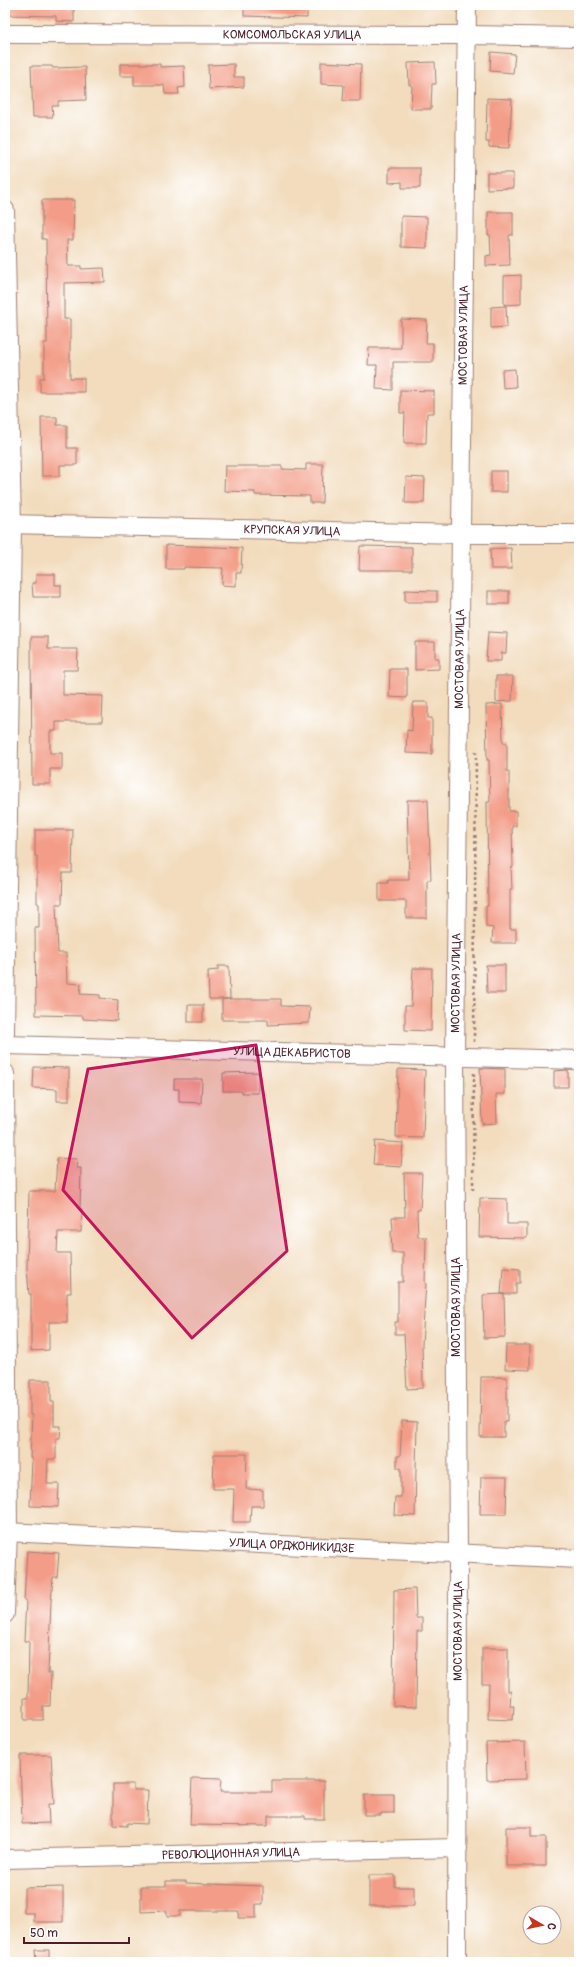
<svg xmlns="http://www.w3.org/2000/svg" width="584" height="1967" viewBox="0 0 584 1967" font-family="Pangolin,sans-serif">
<rect width="100%" height="100%" fill="#fff"/>
<filter id="ink" filterUnits="userSpaceOnUse"><feTurbulence type="fractalNoise" baseFrequency=".025" numOctaves="2"/><feDisplacementMap in="SourceGraphic" scale="8" xChannelSelector="R" yChannelSelector="G"/><feConvolveMatrix kernelMatrix="1 2 1 2 8 2 1 2 1" color-interpolation-filters="sRGB"/></filter>
<filter id="wash" filterUnits="userSpaceOnUse"><feTurbulence type="fractalNoise" baseFrequency=".012" numOctaves="4" result="noise"/><feDisplacementMap in="SourceGraphic" scale="16" xChannelSelector="R" yChannelSelector="G"/><feGaussianBlur stdDeviation="0.9" result="paint"/><feColorMatrix in="noise" values="0 0 0 0 0 0 0 0 0 0 0 0 0 0 0 0 0 1.4 0 .05"/><feComposite in="paint" operator="in"/></filter>
<g filter="url(#wash)">
<rect width="100%" height="100%" fill="#f2dcbd"/>
<g id="blocks">
<g fill="#f39c87">
<path d="M5,5H68V9L74,10V22L56,21V16L5,15Z"/>
<path d="M244,5H307V18L244,16Z"/>
<path d="M491,52L515,54L513,73L490,71Z"/>
<path d="M321,62L361,64L360,101H343L344,85L321,84Z"/>
<path d="M435,62L436,84H432L431,109H411L412,85H409L408,63Z"/>
<path d="M120,64H160V67L184,66L185,87L178,88L179,94H165L164,85H134V76H120Z"/>
<path d="M234,64V77H244V87L209,89L208,65Z"/>
<path d="M31,66H52L53,68L85,67L86,100L58,101V106H52L53,117H33Z"/>
<path d="M487,98L512,99L509,148L489,147V142H486Z"/>
<path d="M389,168H420V188H402V182L389,183Z"/>
<path d="M487,173H513V188L487,189Z"/>
<path d="M42,200H74L73,240H67L68,266H81V269L104,268L105,282L64,283V319H70V378H84V392H40V378H44V343H47L46,239H42Z"/>
<path d="M488,212H513V235H509L510,265L486,266V256L491,255L490,235H488Z"/>
<path d="M401,216L427,217V248L401,247Z"/>
<path d="M521,275V304L504,305V276Z"/>
<path d="M506,306L507,327L491,328V307Z"/>
<path d="M401,319L427,320L426,343H433V362H393V390L376,389L377,365H368L369,348H401Z"/>
<path d="M515,369L516,387L503,388L502,370Z"/>
<path d="M400,390L434,391V413H427L426,443H404L405,413H400Z"/>
<path d="M41,417H57V425H67V448H77V465H60V476H42Z"/>
<path d="M306,464H323L322,503H310V496L255,495V492L224,491L225,466H282V469L306,470Z"/>
<rect x="491" y="471" width="16" height="21"/>
<path d="M406,477L425,478L424,503H405Z"/>
<path d="M166,545L242,548L241,573H236V586L222,585L223,568L184,567V569H166Z"/>
<path d="M360,546L412,547V570H359Z"/>
<path d="M511,548L512,569H491L490,549Z"/>
<path d="M36,574H55V585H61V597H33L32,583H36Z"/>
<path d="M405,590L435,591H437V602H405Z"/>
<rect x="488" y="591" width="21" height="13"/>
<path d="M488,632L507,633L506,653H501V661H486Z"/>
<path d="M31,637H48V649H78L77,670H63V695L103,696L102,722H56V731H50V753H62V769H50V784H32Z"/>
<path d="M415,642H435V658H439V669L415,670Z"/>
<path d="M390,669H407V698L389,697Z"/>
<path d="M496,676H513L512,701L496,702Z"/>
<path d="M413,702H428V718H432V754L406,753L407,730L412,731Z"/>
<path d="M502,704L503,743H507V772L509,771V811H516V826H512L513,867L511,868L512,889H510V929H516V943H492L493,928L486,927V906H488L487,802H490L489,760H487L486,705Z"/>
<path d="M407,800H428L431,880H427V918H406V901H379V883H388V880H409Z"/>
<path d="M35,830H73L72,873H63L62,904H56L58,953H66L67,983L81,984L80,994L100,995V998L118,1000L117,1021L83,1019V1016L36,1015L35,928H39V904L37,903V856H35Z"/>
<path d="M486,965H505V993H487Z"/>
<path d="M218,966H229L230,999H209L208,971L218,970Z"/>
<path d="M413,968H432L431,1031L405,1030V1006H411Z"/>
<path d="M222,999H281V1006L310,1007L309,1023L268,1025V1020H222Z"/>
<rect x="188" y="1005" width="15" height="17"/>
<path d="M34,1067L69,1068V1101H57V1089L33,1088Z"/>
<path d="M480,1068L505,1069V1094H496L497,1123L482,1124Z"/>
<path d="M398,1069L425,1070L423,1138L396,1137Z"/>
<path d="M568,1070V1087H554V1071Z"/>
<path d="M258,1072V1093H242V1091H223V1073Z"/>
<path d="M174,1079H202L201,1103L179,1102V1089H174Z"/>
<path d="M375,1141L403,1143L401,1167L373,1165Z"/>
<path d="M57,1158L77,1159L76,1168H81L80,1209H82L81,1232H58L57,1253H70L71,1293H67V1322H49V1350L31,1351V1294H29L27,1268L29,1191H55Z"/>
<path d="M404,1173H422L420,1210H417L418,1237H426L425,1283H426L422,1344L423,1388L407,1389L404,1334H395V1322H398V1282H403V1253H392L391,1231H393L392,1217H405Z"/>
<path d="M480,1198L507,1199V1224H527V1238L479,1237Z"/>
<path d="M503,1268L520,1269V1283H516V1294H501Z"/>
<path d="M504,1294L505,1337L484,1338L483,1295Z"/>
<path d="M506,1345H530V1370L505,1369Z"/>
<path d="M481,1377H507V1421H504V1437H480Z"/>
<path d="M30,1380H51V1402H54V1426H61L60,1438H56V1459H48L47,1484H59L58,1507L30,1506L32,1459L30,1458L32,1415H30Z"/>
<path d="M402,1421L417,1422L415,1516L394,1515L395,1497H401V1468H397V1456H400Z"/>
<path d="M214,1454H247L246,1489L263,1490V1506H251L250,1522H233L234,1489H213Z"/>
<path d="M481,1477H507L506,1514H480Z"/>
<path d="M27,1551L59,1553L57,1577H53L51,1602L48,1673H51L50,1706H43V1720H24V1698H28L29,1641H24L26,1600H24Z"/>
<path d="M415,1589L416,1618H422V1631H417L416,1707L393,1706L394,1590Z"/>
<path d="M482,1648H508V1691H511L510,1706H514L513,1720L488,1719L489,1684H482Z"/>
<path d="M525,1742L526,1779L487,1780L486,1743Z"/>
<path d="M20,1755H51L54,1804H48L49,1823L22,1824Z"/>
<path d="M192,1778L221,1779L220,1792H272V1781H324V1819H305V1816H268V1826L190,1825Z"/>
<path d="M113,1784H133V1790H148L147,1824L127,1823V1826L113,1825Z"/>
<path d="M364,1795H394V1813H381V1815H364Z"/>
<path d="M506,1827H531V1837H546V1866H506Z"/>
<path d="M369,1875H395V1887H414V1906H369Z"/>
<path d="M166,1881H186V1883L263,1886V1904H256V1918H238L239,1911H180V1916H167V1911L141,1912V1886H166Z"/>
<path d="M63,1887V1922H34V1913H24V1888Z"/>
<path d="M35,1950H49V1962H36Z"/>
</g>
</g>
</g>
<g filter="url(#ink)">
<use href="#blocks" fill-opacity="0" stroke="#9e7e74" stroke-width="1"/>
<g fill="none" stroke-linecap="round" stroke-linejoin="round">
<defs>
<g id="minor">
<path id="s1" d="M5,34L467,35L579,37"/>
<path d="M5,210L12,524L5,1033"/>
<path id="s2" d="M5,524L462,534H579"/>
<path id="s3" d="M5,1045L579,1060"/>
<path d="M5,1073L8,1532L5,1614"/>
<path id="s4" d="M5,1532L579,1559"/>
<path id="s5" d="M5,1859L458,1848"/>
<path id="s6" d="M457,1962L458,1554L455,1056L467,5"/>
</g>
</defs>
<use href="#minor" stroke="#9e7e74" stroke-width="20"/>
<g stroke="#9e7e74" stroke-width="2.5" stroke-dasharray="3 3" stroke-linecap="butt">
<path d="M474,1042L476,751"/>
<path d="M473,1190L474,1073"/>
</g>
<use href="#minor" stroke="#fff" stroke-width="18"/>
</g>
</g>
<path fill="#c2185b" fill-opacity="0.2" stroke="#c2185b" stroke-width="3" stroke-linejoin="round" d="M256,1045L287,1251L192,1338L63,1190L88,1069Z"/>
<g text-anchor="middle" dominant-baseline="central" stroke-width="4" stroke-linejoin="round" paint-order="stroke">
<g font-size="12" fill="#4a1f2b" stroke="#fff">
<text stroke="none"><textPath href="#s1" startOffset="287">КОМСОМОЛЬСКАЯ УЛИЦА</textPath></text>
<text stroke="none"><textPath href="#s6" startOffset="1627">МОСТОВАЯ УЛИЦА</textPath></text>
<text stroke="none"><textPath href="#s2" startOffset="287">КРУПСКАЯ УЛИЦА</textPath></text>
<text stroke="none"><textPath href="#s6" startOffset="1303">МОСТОВАЯ УЛИЦА</textPath></text>
<text stroke="none"><textPath href="#s6" startOffset="979">МОСТОВАЯ УЛИЦА</textPath></text>
<text stroke="none"><textPath href="#s3" startOffset="287">УЛИЦА ДЕКАБРИСТОВ</textPath></text>
<text transform="translate(456 1307) rotate(-90)">МОСТОВАЯ УЛИЦА</text>
<text stroke="none"><textPath href="#s4" startOffset="287">УЛИЦА ОРДЖОНИКИДЗЕ</textPath></text>
<text stroke="none"><textPath href="#s6" startOffset="331">МОСТОВАЯ УЛИЦА</textPath></text>
<text stroke="none"><textPath href="#s5" startOffset="226">РЕВОЛЮЦИОННАЯ УЛИЦА</textPath></text>
</g>
</g>
<rect width="584" height="1967" fill="none" stroke="#fff" stroke-width="20"/>
<g transform="translate(542 1925) rotate(99)"><circle r="19" fill="#ffffff" stroke="#b7a5aa"/>
<path d="M0-3L7 15L0 10L-7 15Z" fill="#c8321e"/>
<text y="-6" font-size="11" font-weight="bold" text-anchor="middle" fill="#4a1f2b">С</text>
</g>
<path d="M24 1937v6h105v-6" fill="none" stroke="#4a1f2b" stroke-width="2"/>
<text x="30" y="1937" font-size="12" fill="#4a1f2b" stroke="#ffffff" stroke-width="3" paint-order="stroke">50 m</text>
</svg>
